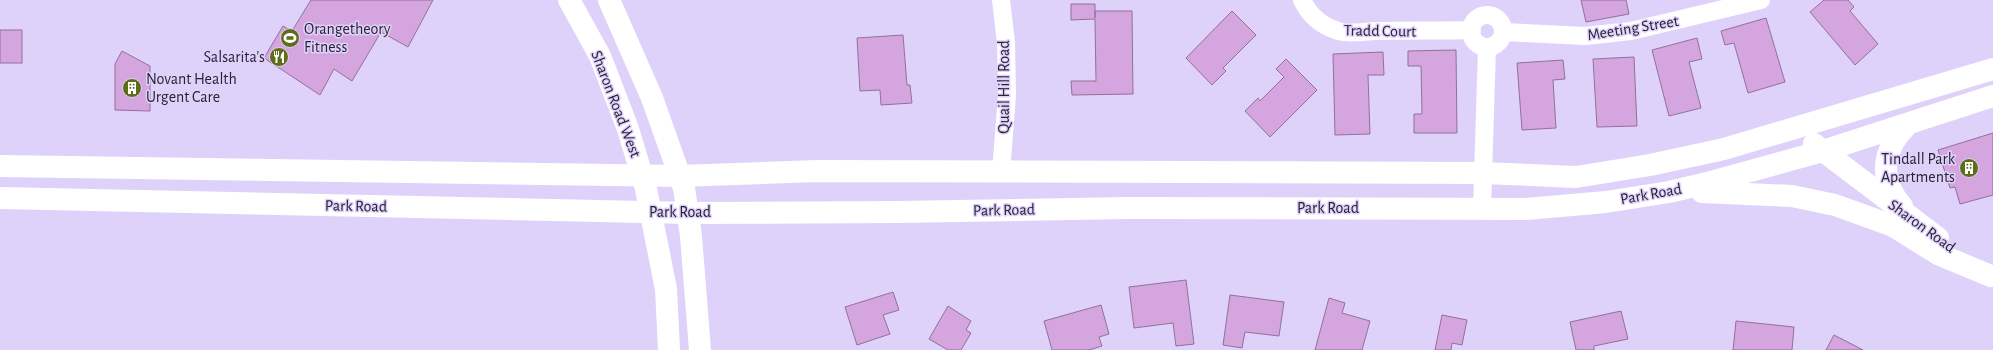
<svg xmlns="http://www.w3.org/2000/svg" width="1993" height="350" viewBox="0 0 1993 350" font-family="'Alegreya Sans',sans-serif">
<rect width="100%" height="100%" fill="#dfd2fa"/>
<g fill="#d5a5e0" stroke="#917198">
<path d="M311,0H433L408,47L381,32L352,81L334,69L320,95L264,58L283,26L292,31Z"/>
<path d="M1581,0H1626L1629,14L1586,22Z"/>
<path d="M1824,0H1848L1854,7L1850,11L1878,44L1855,65L1810,12Z"/>
<path d="M1071,4H1095V18V11H1132L1133,94L1072,95L1071,81H1096L1095,19L1071,20Z"/>
<path d="M1232,11L1256,35L1223,68L1226,71L1212,85L1186,58Z"/>
<path d="M1766,18L1785,82L1748,93L1734,43L1725,45L1721,31Z"/>
<rect x="0" y="30" width="22" height="33"/>
<path d="M903,35L907,85H910L912,103L881,105L880,90L860,91L857,38Z"/>
<path d="M1697,38L1702,59L1689,62L1701,108L1669,116L1652,50Z"/>
<path d="M1456,50L1457,133H1414V114H1422L1421,66H1408V51Z"/>
<path d="M122,51L150,66V111L115,110V64Z"/>
<path d="M1383,52L1384,75H1368L1370,134L1335,135L1333,54Z"/>
<path d="M1634,57L1637,126L1597,127L1593,59Z"/>
<path d="M1286,59L1317,90L1270,137L1245,111L1258,98L1260,101L1284,77L1276,69Z"/>
<path d="M1563,60L1565,79L1553,80L1556,128L1522,130L1517,63Z"/>
<path d="M1993,133V195L1960,204L1955,187L1950,188L1938,150Z"/>
<path d="M1186,280L1194,344L1176,346L1173,323L1134,328L1129,287Z"/>
<path d="M893,292L899,310L883,315L890,334L857,345L845,307Z"/>
<path d="M1230,295L1284,302L1279,336L1245,332L1242,348L1223,345Z"/>
<path d="M1329,298L1345,303L1342,313L1370,321L1362,350H1315Z"/>
<path d="M1101,305L1109,334L1099,337L1102,346L1089,350H1052L1044,321Z"/>
<path d="M948,306L971,321L966,330L971,333L961,350H948L929,339Z"/>
<path d="M1621,311L1628,339L1594,346V350H1576L1570,322Z"/>
<path d="M1442,315L1467,320L1462,345L1452,343L1451,350H1435Z"/>
<path d="M1736,321L1794,327L1792,350H1733Z"/>
<path d="M1834,335L1863,350H1826Z"/>
</g>
<g fill="none" stroke-linecap="round" stroke-linejoin="round">
<g stroke="#fff" stroke-width="18">
<path d="M1302,0C1309,15 1322,26 1338,31C1351,35 1364,31 1377,31C1409,30 1440,31 1472,30"/>
<circle cx="1487" cy="31" r="16"/>
<path d="M1503,32L1585,36L1631,31L1761,0"/>
<path d="M1001,173L1007,95L1006,43L1001,0"/>
<path d="M1482,209L1487,47"/>
</g>
<g stroke="#fff" stroke-width="22">
<path d="M569,0L600,56L628,129L646,189L666,289L669,350"/>
<path d="M609,0L652,98L684,188L691,236L700,350"/>
<path d="M1814,144L1938,238"/>
<path d="M0,166L679,176L817,171L1483,173L1576,177L1650,165L1724,149L1993,69"/>
<path d="M1702,192L1792,196L1835,205L1893,226L1938,254L1991,276"/>
<path d="M0,198L688,213L897,212L1128,208L1526,209L1606,202L1669,192L1707,183L1823,151L1993,96"/>
<path d="M1902,206C1878,179 1882,150 1907,125"/>
</g>
</g>
<defs>
<symbol id="stadium-disc" viewBox="-11 -11 22 22"><circle r="9.5" fill="#5e6d19" stroke="#dfd2fa"/><path d="M0-5a6.5 5 0 1 0 0 10a6.5 5 0 1 0 0-10ZM-3.5-1.8h7v3.6h-7Z" fill="#fff"/></symbol>
<symbol id="restaurant-disc" viewBox="-11 -11 22 22"><circle r="9.5" fill="#5e6d19" stroke="#dfd2fa"/><path d="M-5-6h1v4h1v-4h1v4h1v-4h1v5L-1.5 .5V6h-2V.5L-5-1ZM5-6V6H3V1.5H1.5Q1.5-4 5-6Z" fill="#fff"/></symbol>
<symbol id="building-disc" viewBox="-11 -11 22 22"><circle r="9.5" fill="#5e6d19" stroke="#dfd2fa"/><path d="M-4-6H4V6H1V3H-1V6H-4ZM-2.5-4.3h1.7v1.8h-1.7ZM.8-4.3h1.7v1.8H.8ZM-2.5-1h1.7V.8h-1.7ZM.8-1h1.7V.8H.8Z" fill="#fff"/></symbol>
</defs>
<g fill-rule="evenodd">
<use href="#stadium-disc" x="279" y="27" width="22" height="22"/>
<use href="#restaurant-disc" x="268" y="46" width="22" height="22"/>
<use href="#building-disc" x="121" y="77" width="22" height="22"/>
<use href="#building-disc" x="1958" y="157" width="22" height="22"/>
</g>
<g text-anchor="middle" dominant-baseline="central" stroke-width="3" stroke-linejoin="round" paint-order="stroke">
<g font-size="16" fill="#292235" stroke="#dfd2fa">
<text transform="translate(1633 28) rotate(-9)">Meeting Street</text>
<text transform="translate(1380 31) rotate(1)">Tradd Court</text>
<text transform="translate(1004 87) rotate(-90)">Quail Hill Road</text>
<text transform="translate(616 104) rotate(69)">Sharon Road West</text>
<text transform="translate(1651 194) rotate(-10)">Park Road</text>
<text transform="translate(356 206) rotate(1)">Park Road</text>
<text x="1328" y="208">Park Road</text>
<text transform="translate(1004 210) rotate(-1)">Park Road</text>
<text x="680" y="212">Park Road</text>
<text transform="translate(1922 226) rotate(36)">Sharon Road</text>
</g>
<g font-size="16" fill="#292235" stroke="#dfd2fa" text-anchor="start">
<text x="304" y="29">Orangetheory<tspan x="304" dy="18">Fitness</tspan></text>
<text x="265" y="57" text-anchor="end">Salsarita's</text>
<text x="146" y="79">Novant Health<tspan x="146" dy="18">Urgent Care</tspan></text>
<text x="1955" y="159" text-anchor="end">Tindall Park<tspan x="1955" dy="18">Apartments</tspan></text>
</g>
</g>
</svg>
